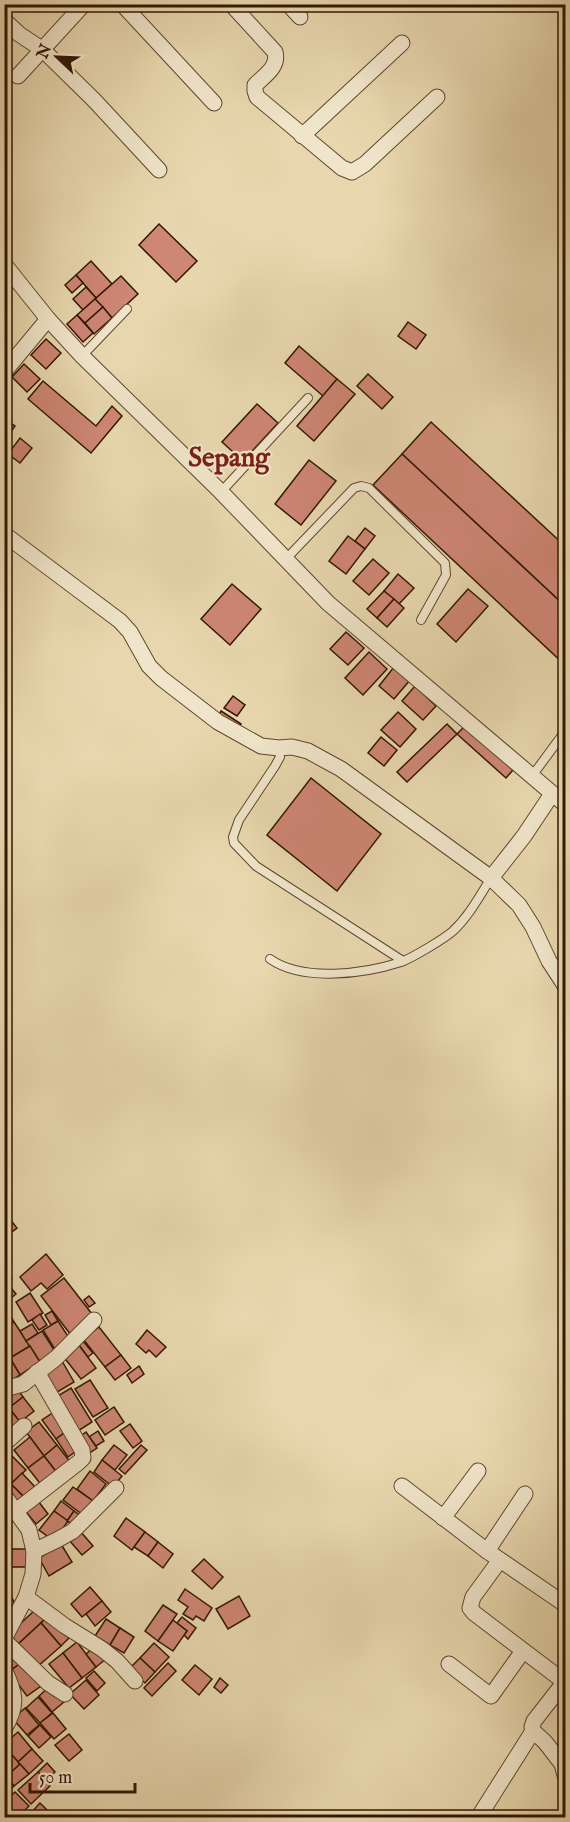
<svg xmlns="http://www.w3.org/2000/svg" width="570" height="1822" viewBox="0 0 570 1822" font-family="'IM FELL English',serif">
<rect width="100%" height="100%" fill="#e8d7ae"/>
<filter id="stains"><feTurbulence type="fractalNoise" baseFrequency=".00333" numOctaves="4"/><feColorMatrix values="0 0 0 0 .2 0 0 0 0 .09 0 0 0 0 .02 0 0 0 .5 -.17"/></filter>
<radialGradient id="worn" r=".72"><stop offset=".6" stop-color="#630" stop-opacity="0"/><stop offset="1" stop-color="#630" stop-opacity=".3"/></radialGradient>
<g fill="#ce8675" stroke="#321701" stroke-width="1.5">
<path d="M159,224L197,261L176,282L139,245Z"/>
<path d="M91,261L112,284L96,298L76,275Z"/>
<path d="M76,275L83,283L72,293L65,285Z"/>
<path d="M121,276L138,294L112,318L95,299Z"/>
<path d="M86,287L96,298L83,310L73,299Z"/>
<path d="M95,299L103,307L85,323L77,315Z"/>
<path d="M103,307L112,318L94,334L85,323Z"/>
<path d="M77,315L93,333L83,342L67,324Z"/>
<path d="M408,322L426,335L416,349L398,336Z"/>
<path d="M46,339L61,353L46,369L31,355Z"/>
<path d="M299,346L337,379L323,396L285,363Z"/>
<path d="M24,364L40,379L27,392L12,377Z"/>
<path d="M368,374L393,397L382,409L357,386Z"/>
<path d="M337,379L355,394L314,441L297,426Z"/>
<path d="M43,381L96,426L112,406L122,416L91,453L28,399Z"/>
<path d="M257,404L278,423L243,461L222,442Z"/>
<path d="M4,419L15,426L4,442Z"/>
<path d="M431,422L566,547V607L402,454Z"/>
<path d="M20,438L32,448L20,463L8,454Z"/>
<path d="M402,454L566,607V666L373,485Z"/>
<path d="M309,460L336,481L301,525L275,504Z"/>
<path d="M4,465L12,472L6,479L4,478Z"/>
<path d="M365,528L375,536L365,549L355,541Z"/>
<path d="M348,536L365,549L346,574L329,561Z"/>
<path d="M373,559L389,573L369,595L353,581Z"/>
<path d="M398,574L414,588L399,604L384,591Z"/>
<path d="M232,584L261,609L230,645L201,619Z"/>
<path d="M468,589L488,606L456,642L437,624Z"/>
<path d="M384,591L394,599L377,618L367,609Z"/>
<path d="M394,599L404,608L387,627L377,618Z"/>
<path d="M346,632L364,648L348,665L330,649Z"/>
<path d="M369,652L387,669L363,695L345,678Z"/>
<path d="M394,667L410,680L394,699L379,686Z"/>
<path d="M415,686L436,706L423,720L402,701Z"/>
<path d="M233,696L245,705L237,716L224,708Z"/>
<path d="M221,711L241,724L238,728L219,715Z"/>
<path d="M398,712L416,729L400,747L381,730Z"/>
<path d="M447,724L457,734L407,782L397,772Z"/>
<path d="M465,726L513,770L506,778L457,734Z"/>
<path d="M381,737L397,750L384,766L368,753Z"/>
<path d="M311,778L381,834L337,891L267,835Z"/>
<path d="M6,1214L17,1228L4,1238V1215Z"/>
<path d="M46,1254L63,1275L47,1289L41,1283L31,1291L20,1277Z"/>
<path d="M4,1270L12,1279L7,1283L16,1294L5,1303Z"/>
<path d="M64,1278L92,1314L71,1335L41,1296Z"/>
<path d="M30,1293L43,1313L28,1322L16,1302Z"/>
<path d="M89,1296L95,1303L89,1307L84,1300Z"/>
<path d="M52,1311L58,1321L51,1325L45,1315Z"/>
<path d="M9,1313L14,1322L4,1328V1315Z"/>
<path d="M40,1314L47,1325L39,1330L32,1320Z"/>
<path d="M58,1321L71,1341L56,1351L43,1330Z"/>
<path d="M14,1322L30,1346L10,1358L4,1350V1328Z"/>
<path d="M32,1324L38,1333L26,1341L20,1331Z"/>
<path d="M99,1327L121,1355L105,1367L83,1339Z"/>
<path d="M147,1330L166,1347L156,1357L149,1350L146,1353L136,1344Z"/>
<path d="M42,1331L56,1353L40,1362L26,1341Z"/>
<path d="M82,1340L93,1353L88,1357L78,1344Z"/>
<path d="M78,1344L96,1368L81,1379L63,1356Z"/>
<path d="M30,1346L40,1362L20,1375L10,1358Z"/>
<path d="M121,1355L131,1368L115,1380L105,1367Z"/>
<path d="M10,1358L20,1375L4,1385V1362Z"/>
<path d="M62,1361L74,1382L54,1394L42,1373Z"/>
<path d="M139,1366L144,1374L132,1383L127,1375Z"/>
<path d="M90,1380L108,1408L93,1417L75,1389Z"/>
<path d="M17,1388L23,1397L9,1408L4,1401V1397Z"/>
<path d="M71,1388L92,1422L78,1431L56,1397Z"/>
<path d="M23,1397L34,1411L20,1422L9,1408Z"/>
<path d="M114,1407L124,1422L105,1435L95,1420Z"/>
<path d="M9,1408L20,1422L12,1427L4,1417V1411Z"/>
<path d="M54,1412L67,1431L56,1439L42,1420Z"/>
<path d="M4,1417L12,1427L4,1433Z"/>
<path d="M39,1422L57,1445L44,1456L26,1432Z"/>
<path d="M130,1424L142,1441L133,1448L120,1431Z"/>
<path d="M67,1431L79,1449L68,1457L56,1439Z"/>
<path d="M98,1431L104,1441L96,1446L89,1437Z"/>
<path d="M86,1432L97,1448L88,1454L78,1438Z"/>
<path d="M30,1437L44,1456L28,1468L14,1450Z"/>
<path d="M57,1445L71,1463L58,1474L44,1456Z"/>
<path d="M114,1445L127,1455L115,1470L102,1460Z"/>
<path d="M141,1445L147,1450L125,1474L119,1469Z"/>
<path d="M11,1455L26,1470L11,1484L4,1476V1461Z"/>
<path d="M44,1456L58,1474L42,1486L28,1468Z"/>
<path d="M102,1460L122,1476L113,1487L94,1472Z"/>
<path d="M90,1471L106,1484L93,1501L77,1489Z"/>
<path d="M22,1473L35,1487L24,1497L11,1484Z"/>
<path d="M11,1484L24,1497L18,1503L5,1489Z"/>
<path d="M73,1487L93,1501L83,1515L63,1500Z"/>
<path d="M35,1497L48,1514L36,1524L22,1507Z"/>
<path d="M61,1501L74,1511L67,1521L54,1511Z"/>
<path d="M54,1511L68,1521L54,1541L39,1530Z"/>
<path d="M74,1511L82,1517L75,1526L67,1521Z"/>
<path d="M126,1518L145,1532L132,1550L114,1536Z"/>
<path d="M80,1531L93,1546L82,1555L69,1540Z"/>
<path d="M145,1532L158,1542L148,1556L134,1547Z"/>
<path d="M158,1542L173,1554L163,1568L148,1556Z"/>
<path d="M61,1544L72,1562L49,1576L39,1558Z"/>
<path d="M4,1548L12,1549L11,1567L4,1566Z"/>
<path d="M12,1549H27L26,1567H11Z"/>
<path d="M204,1559L223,1577L212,1589L192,1571Z"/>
<path d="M90,1587L102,1601L82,1617L71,1604Z"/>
<path d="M6,1588L16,1605L4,1612V1589Z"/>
<path d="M185,1589L212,1608L204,1621L196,1616L193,1620L183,1614L188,1607L178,1600Z"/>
<path d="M239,1596L250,1616L228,1629L216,1609Z"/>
<path d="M102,1601L111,1612L95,1626L86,1614Z"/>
<path d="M163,1605L177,1614L158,1641L145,1631Z"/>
<path d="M35,1610L44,1620L16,1646L7,1636Z"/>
<path d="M49,1615L69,1638L61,1646L41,1623Z"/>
<path d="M182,1617L196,1628L188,1639L184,1635L187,1631L177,1623Z"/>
<path d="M106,1619L120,1628L110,1645L95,1636Z"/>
<path d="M173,1620L187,1631L173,1651L158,1641Z"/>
<path d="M41,1623L61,1646L36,1668L16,1646Z"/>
<path d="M120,1628L134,1637L124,1653L110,1645Z"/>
<path d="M77,1642L96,1667L82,1678L63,1653Z"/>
<path d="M154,1643L169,1657L155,1672L140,1658Z"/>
<path d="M95,1646L106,1659L96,1667L86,1654Z"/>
<path d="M14,1651L22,1662L10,1671L4,1663V1658Z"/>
<path d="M63,1653L82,1678L69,1688L49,1664Z"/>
<path d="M140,1658L155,1672L145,1683L129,1669Z"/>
<path d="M23,1661L41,1686L27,1696L9,1672Z"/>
<path d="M168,1663L176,1671L152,1696L144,1688Z"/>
<path d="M195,1665L212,1679L199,1695L182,1680Z"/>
<path d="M94,1671L105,1683L97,1691L86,1678Z"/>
<path d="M220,1678L228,1685L221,1693L214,1687Z"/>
<path d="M86,1680L99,1695L84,1709L70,1694Z"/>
<path d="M50,1686L64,1702L52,1712L39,1696Z"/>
<path d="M38,1697L52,1713L40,1723L26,1708Z"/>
<path d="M25,1708L39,1725L27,1735L13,1719Z"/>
<path d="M53,1713L66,1729L54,1739L40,1723Z"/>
<path d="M40,1725L51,1737L39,1748L28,1736Z"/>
<path d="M18,1732L32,1749L18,1762L4,1746V1744Z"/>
<path d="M69,1734L82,1750L69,1761L55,1745Z"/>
<path d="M4,1746L20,1764L6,1777L4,1775Z"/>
<path d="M32,1749L43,1761L29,1774L18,1762Z"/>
<path d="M47,1763L55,1772L45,1780L38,1772Z"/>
<path d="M20,1764L29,1774L14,1786L6,1777Z"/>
<path d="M38,1772L50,1786L31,1804L18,1790Z"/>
<path d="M4,1775L14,1786L4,1795Z"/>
<path d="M15,1792L29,1806L17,1818H4V1802Z"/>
<path d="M40,1803L55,1818H34L30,1814Z"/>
</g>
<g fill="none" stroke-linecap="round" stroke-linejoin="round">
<defs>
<g id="service">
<path d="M82,356L127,309"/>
<path d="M221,492L308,398"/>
<path d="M285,560L354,488L361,486L369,488L445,563L446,575L421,620"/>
<path d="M279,748L280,757L275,766L239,820L233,837L234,843L256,866L403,961"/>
<path d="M532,776L566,730"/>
<path d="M270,959C303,982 364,974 401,962C412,958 444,939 453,931C469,916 479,897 491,878"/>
</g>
<g id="minor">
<path d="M122,4L214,103"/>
<path d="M231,4L275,52C279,67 265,75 255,85V91L257,97L342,168L352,172L365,164L437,97"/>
<path d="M288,4L300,17"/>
<path d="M4,20L19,34L43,50L94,100L159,170"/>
<path d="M18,76L84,4"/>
<path d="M302,136L402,43"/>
<path d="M4,264L48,319L82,356L221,492L328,603L566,805"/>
<path d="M4,372L48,319"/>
<path d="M4,534L120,621L130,632L149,666L161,678L218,722L261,746L279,748L292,747L308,751L341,769L491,878L519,905L533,927L549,961L566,987"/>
<path d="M491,878L524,836L552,794"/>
<path d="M4,1389L23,1384L56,1358L94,1320"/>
<path d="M4,1444L24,1426"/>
<path d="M402,1486L487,1551L566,1605"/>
<path d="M4,1495L29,1530L34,1551L33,1574L26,1597L4,1639"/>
<path d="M16,1511L79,1462L83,1458L82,1450L37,1372"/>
<path d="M443,1518L478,1471"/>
<path d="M34,1551L57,1540L73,1531L116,1488"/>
<path d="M487,1551L525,1494"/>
<path d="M500,1560L473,1597L470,1608L474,1613L566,1683"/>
<path d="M26,1597L65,1626L102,1649L117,1661L135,1681"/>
<path d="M4,1640L48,1683L65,1694"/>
<path d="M449,1664L491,1696L523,1651"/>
<path d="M4,1669C15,1692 19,1705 4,1729"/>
<path d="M566,1680L534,1721L532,1727L533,1731L545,1742L562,1764L566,1779"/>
<path d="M478,1818L533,1731"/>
</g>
</defs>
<use href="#service" stroke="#60472c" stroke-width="10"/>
<use href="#minor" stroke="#60472c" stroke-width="17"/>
<use href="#service" stroke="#f0e5ca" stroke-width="8"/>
<use href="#minor" stroke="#f0e5ca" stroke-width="15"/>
</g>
<g text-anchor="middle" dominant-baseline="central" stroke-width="4.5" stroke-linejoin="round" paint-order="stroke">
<g font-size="27" font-weight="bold" fill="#7a1f14" stroke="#f0e5ca">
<text x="229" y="459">Sepang</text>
</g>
</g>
<rect width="570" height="1822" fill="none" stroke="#e8d7ae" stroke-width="24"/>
<rect x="6" y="6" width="558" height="1810" fill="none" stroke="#321701" stroke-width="3"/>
<rect x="12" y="12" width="546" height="1798" fill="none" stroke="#321701" stroke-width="1.5"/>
<g transform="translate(57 57) rotate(293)" stroke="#f0e5ca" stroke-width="4.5" paint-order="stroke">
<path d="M0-4.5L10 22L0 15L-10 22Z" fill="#321701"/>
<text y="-9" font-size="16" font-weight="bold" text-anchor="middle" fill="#321701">N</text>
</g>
<path d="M30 1783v9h105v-9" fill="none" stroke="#321701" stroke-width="3"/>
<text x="39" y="1783" font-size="18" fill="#321701" stroke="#f0e5ca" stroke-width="4.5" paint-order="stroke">50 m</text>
<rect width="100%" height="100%" filter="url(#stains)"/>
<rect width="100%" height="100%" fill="url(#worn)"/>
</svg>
